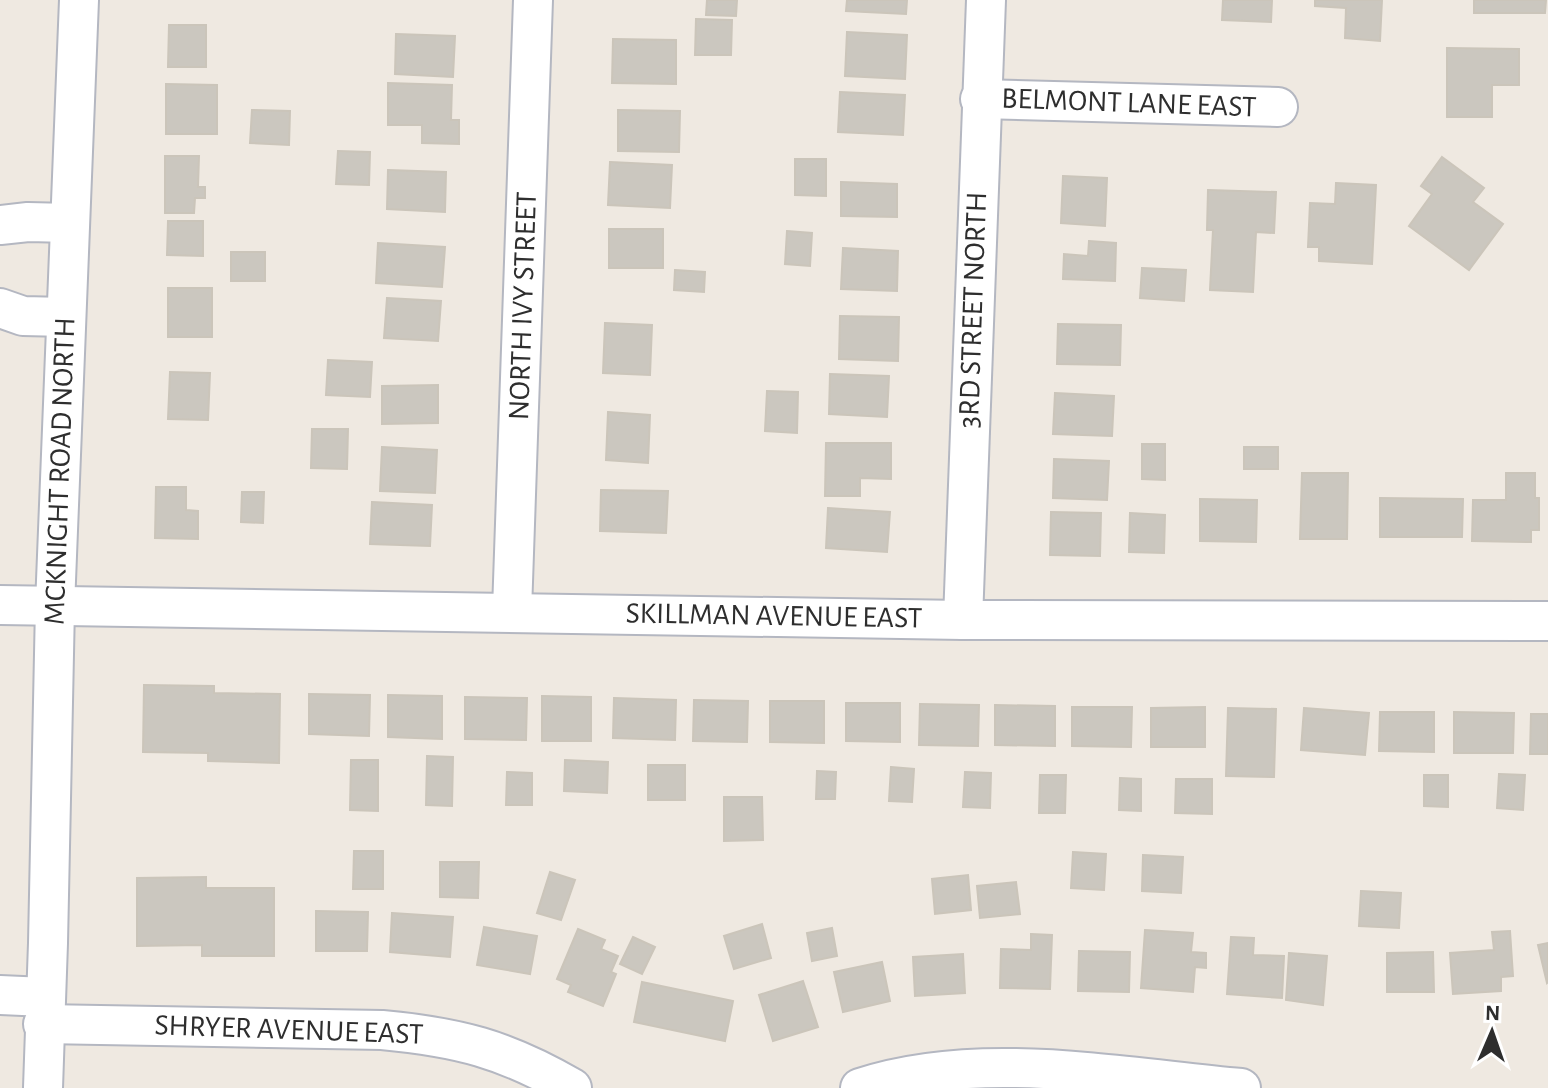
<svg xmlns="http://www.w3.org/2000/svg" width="1548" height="1088" viewBox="0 0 1548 1088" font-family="'Alegreya Sans',sans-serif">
<rect width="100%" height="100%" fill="#efe9e1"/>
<g fill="#cbc7bf" stroke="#cbc5ba" stroke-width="2">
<path d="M707,0H737L736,16L706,15Z"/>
<path d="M847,0H907L906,14L846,11Z"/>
<path d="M1223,0H1272L1271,22L1222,20Z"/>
<path d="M1315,0H1382L1380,41L1345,38L1346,8L1315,6Z"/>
<path d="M1474,0H1546L1545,13H1474Z"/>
<path d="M696,19L732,20L731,55H695Z"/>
<path d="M169,25H206V67H168Z"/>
<path d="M847,32L907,35L905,79L845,76Z"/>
<path d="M396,34L455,36L453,77L395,74Z"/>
<path d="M613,39L676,40V84L612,83Z"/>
<path d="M1447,48L1519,49V85H1492V117H1447Z"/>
<path d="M388,83L452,85L451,120H459V144L422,143V125H388Z"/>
<path d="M166,84L217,85V134H166Z"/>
<path d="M840,92L905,95L903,135L838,132Z"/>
<path d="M252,110L290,111L289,145L250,143Z"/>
<path d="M618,110L680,111L679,152L618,151Z"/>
<path d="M338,151L370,152L369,185L336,184Z"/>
<path d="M165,156H199L198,187H205V198H195L194,213H165Z"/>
<path d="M1442,157L1484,188L1473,202L1503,224L1469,270L1409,226L1432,194L1421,186Z"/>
<path d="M795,159H826V196L795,195Z"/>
<path d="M610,162L672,165L670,208L608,205Z"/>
<path d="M388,170L446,172L445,212L387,209Z"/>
<path d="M1063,176L1107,178L1105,226L1061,223Z"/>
<path d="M841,182L897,184V217L841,216Z"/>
<path d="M1336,183L1376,185L1372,264L1319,261V247H1308L1310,203L1335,204Z"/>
<path d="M1208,190L1276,192L1274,233L1256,232L1253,292L1210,290L1213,230H1207Z"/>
<path d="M168,221H203V256L167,255Z"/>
<rect x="609" y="229" width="54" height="39"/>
<path d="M787,231L812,233L810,266L785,264Z"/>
<path d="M1089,241L1116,243L1115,281L1063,279L1064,254L1088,256Z"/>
<path d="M378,243L445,247L442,287L376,283Z"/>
<path d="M843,248L898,251L897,291L841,289Z"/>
<rect x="231" y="252" width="34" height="29"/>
<path d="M1142,268L1186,270L1184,301L1140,298Z"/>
<path d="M675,270L705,272L704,292L674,290Z"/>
<rect x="168" y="288" width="44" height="49"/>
<path d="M387,298L441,301L438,341L384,338Z"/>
<path d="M840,316L899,317L898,361L839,359Z"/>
<path d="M605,323L652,325L650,375L603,373Z"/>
<path d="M1058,324L1121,325L1120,365L1057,364Z"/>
<path d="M328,360L372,362L370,397L326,395Z"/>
<path d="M170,372L210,373L208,420L168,419Z"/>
<path d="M830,374L889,376L887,417L829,414Z"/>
<path d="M438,385V423L382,424V386Z"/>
<path d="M767,391L798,392L797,433L765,431Z"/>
<path d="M1055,393L1114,396L1112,436L1053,434Z"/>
<path d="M608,412L650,415L648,463L606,460Z"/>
<path d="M312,429H348L347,469L311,468Z"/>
<path d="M826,443H891V479L860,478V496H825Z"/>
<path d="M1142,444H1165V480L1142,479Z"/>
<path d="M382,447L437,450L435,493L380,491Z"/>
<rect x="1244" y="447" width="34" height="22"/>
<path d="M1054,459L1109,461L1107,500L1053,498Z"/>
<path d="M1302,473H1348L1347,539H1300Z"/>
<path d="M1506,473H1535V498H1539V530H1531V542L1472,541L1473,500H1506Z"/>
<path d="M156,487H186V510L198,511V539L155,538Z"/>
<path d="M601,490L668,491L666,533L600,531Z"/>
<path d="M242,492H264L263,523L241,522Z"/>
<path d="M1380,498L1463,499L1462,537H1380Z"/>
<path d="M1200,499L1257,500L1256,542L1200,541Z"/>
<path d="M372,502L432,505L430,546L370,544Z"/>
<path d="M828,508L890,512L887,552L826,548Z"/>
<path d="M1051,512L1101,513L1100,556L1050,555Z"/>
<path d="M1130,513L1165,515L1164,553L1129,552Z"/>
<path d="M144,685L214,686V693L280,694L279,763L208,761V753L143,752Z"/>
<path d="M309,694L370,695L369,736L309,734Z"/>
<path d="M388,695L442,696V739L388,737Z"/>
<path d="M542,696L591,697V741H542Z"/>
<path d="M465,697L527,698L526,740L465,739Z"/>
<path d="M614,698L676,700L675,740L613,738Z"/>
<path d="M694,700L748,701L747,742L693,741Z"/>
<path d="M770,701H824V743L770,742Z"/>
<path d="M846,703H900V742L846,741Z"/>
<path d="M920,704L979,705L978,746L919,745Z"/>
<path d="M995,705L1055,706V746L995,745Z"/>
<path d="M1072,707H1132L1131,747L1072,746Z"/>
<path d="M1205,707V747H1151V708Z"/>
<path d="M1228,708L1276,709L1274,777L1226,776Z"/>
<path d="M1304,708L1369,713L1365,755L1301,750Z"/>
<path d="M1380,712H1434V752L1379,751Z"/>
<path d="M1454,712L1514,713L1513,753H1454Z"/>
<path d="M1531,714H1548V754H1530Z"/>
<path d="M427,756L453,757L452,806L426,805Z"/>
<path d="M351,760H378V811L350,810Z"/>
<path d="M565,760L608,762L607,793L564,791Z"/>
<rect x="648" y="765" width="37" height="35"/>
<path d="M891,767L914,769L912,802L889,801Z"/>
<path d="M817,771L836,772L835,799H816Z"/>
<path d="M507,772L532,773V805H506Z"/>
<path d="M965,772L991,773L990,808L963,807Z"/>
<path d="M1499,774L1525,775L1523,810L1497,808Z"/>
<path d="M1040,775H1066L1065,813H1039Z"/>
<path d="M1424,775H1448V807L1424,806Z"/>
<path d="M1120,778L1141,779V811L1119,810Z"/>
<path d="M1176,779H1212V814L1175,813Z"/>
<path d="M724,797H762L763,840L724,841Z"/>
<path d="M354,851H383V889H353Z"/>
<path d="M1073,852L1106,854L1104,890L1071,888Z"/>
<path d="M1143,855L1183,857L1181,893L1142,891Z"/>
<path d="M440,862H479L478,898L440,897Z"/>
<path d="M550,872L575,880L561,920L537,913Z"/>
<path d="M968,875L971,910L935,914L932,879Z"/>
<path d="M206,877V888H274V956H202V945L137,946V878Z"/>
<path d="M1016,882L1020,914L980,918L977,886Z"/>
<path d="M1361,891L1401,893L1399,928L1359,926Z"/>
<path d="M316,911L368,912L367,951H316Z"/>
<path d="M392,913L453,917L450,957L390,952Z"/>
<path d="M762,924L771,958L734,969L724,936Z"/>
<path d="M484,927L537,936L530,974L477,965Z"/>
<path d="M832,928L837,956L812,961L807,933Z"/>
<path d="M578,929L605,940L601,949L618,956L611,972L616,974L603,1006L568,992L571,985L557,979Z"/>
<path d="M1145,930L1193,933L1191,952L1206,953V968L1195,967L1193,992L1141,988Z"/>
<path d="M1510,931L1513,976L1501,977V991L1453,994L1450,953L1494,950L1492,932Z"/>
<path d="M1031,934L1052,935L1050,989L1000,988L1001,949L1031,950Z"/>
<path d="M633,937L655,947L642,974L620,964Z"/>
<path d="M1231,937L1254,938L1253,955L1284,956L1282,998L1227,994Z"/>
<path d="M1548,943V982L1547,983L1538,945Z"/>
<path d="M1079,951L1130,952L1129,992L1078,991Z"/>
<path d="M1433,952L1434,992H1387V953Z"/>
<path d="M1289,953L1327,956L1323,1005L1286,1000Z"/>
<path d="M963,954L965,993L915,996L913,957Z"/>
<path d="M882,962L890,1001L843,1012L834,972Z"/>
<path d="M803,981L818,1027L773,1041L759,995Z"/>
<path d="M642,982L733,1001L725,1041L634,1022Z"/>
</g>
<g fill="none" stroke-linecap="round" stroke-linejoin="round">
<defs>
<g id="minor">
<path d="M980,99L1278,107"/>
<path d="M0,225L28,222L70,223"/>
<path d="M0,308L23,316L66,317"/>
<path d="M0,605L963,620L1548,621"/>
<path d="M512,611L533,0"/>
<path d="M963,620L986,0"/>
<path d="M0,995L45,997"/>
<path d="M43,1024L382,1030C458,1037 505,1049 572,1088"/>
<path d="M43,1088L48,943L55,606L79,0"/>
<path d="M860,1088C978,1049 1119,1077 1241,1088"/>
</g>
</defs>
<use href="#minor" stroke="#b4b7c1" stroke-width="42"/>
<use href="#minor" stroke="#fff" stroke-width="38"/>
</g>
<g text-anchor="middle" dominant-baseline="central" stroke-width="7" stroke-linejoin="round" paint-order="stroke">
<g font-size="30" fill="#2e2e2e" stroke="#fff">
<text transform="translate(1129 103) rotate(2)">BELMONT LANE EAST</text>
<text transform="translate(523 306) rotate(-88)">NORTH IVY STREET</text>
<text transform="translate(973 310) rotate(-88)">3RD STREET NORTH</text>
<text transform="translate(60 471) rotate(-88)">MCKNIGHT ROAD NORTH</text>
<text transform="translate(774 616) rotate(1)">SKILLMAN AVENUE EAST</text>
<text transform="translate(289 1030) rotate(2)">SHRYER AVENUE EAST</text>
</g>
</g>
<g transform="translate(1492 1032) rotate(2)" stroke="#ffffff" stroke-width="6" paint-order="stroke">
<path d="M0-6L14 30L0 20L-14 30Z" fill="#2e2e2e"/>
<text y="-12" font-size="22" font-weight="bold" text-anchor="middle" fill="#2e2e2e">N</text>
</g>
</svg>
